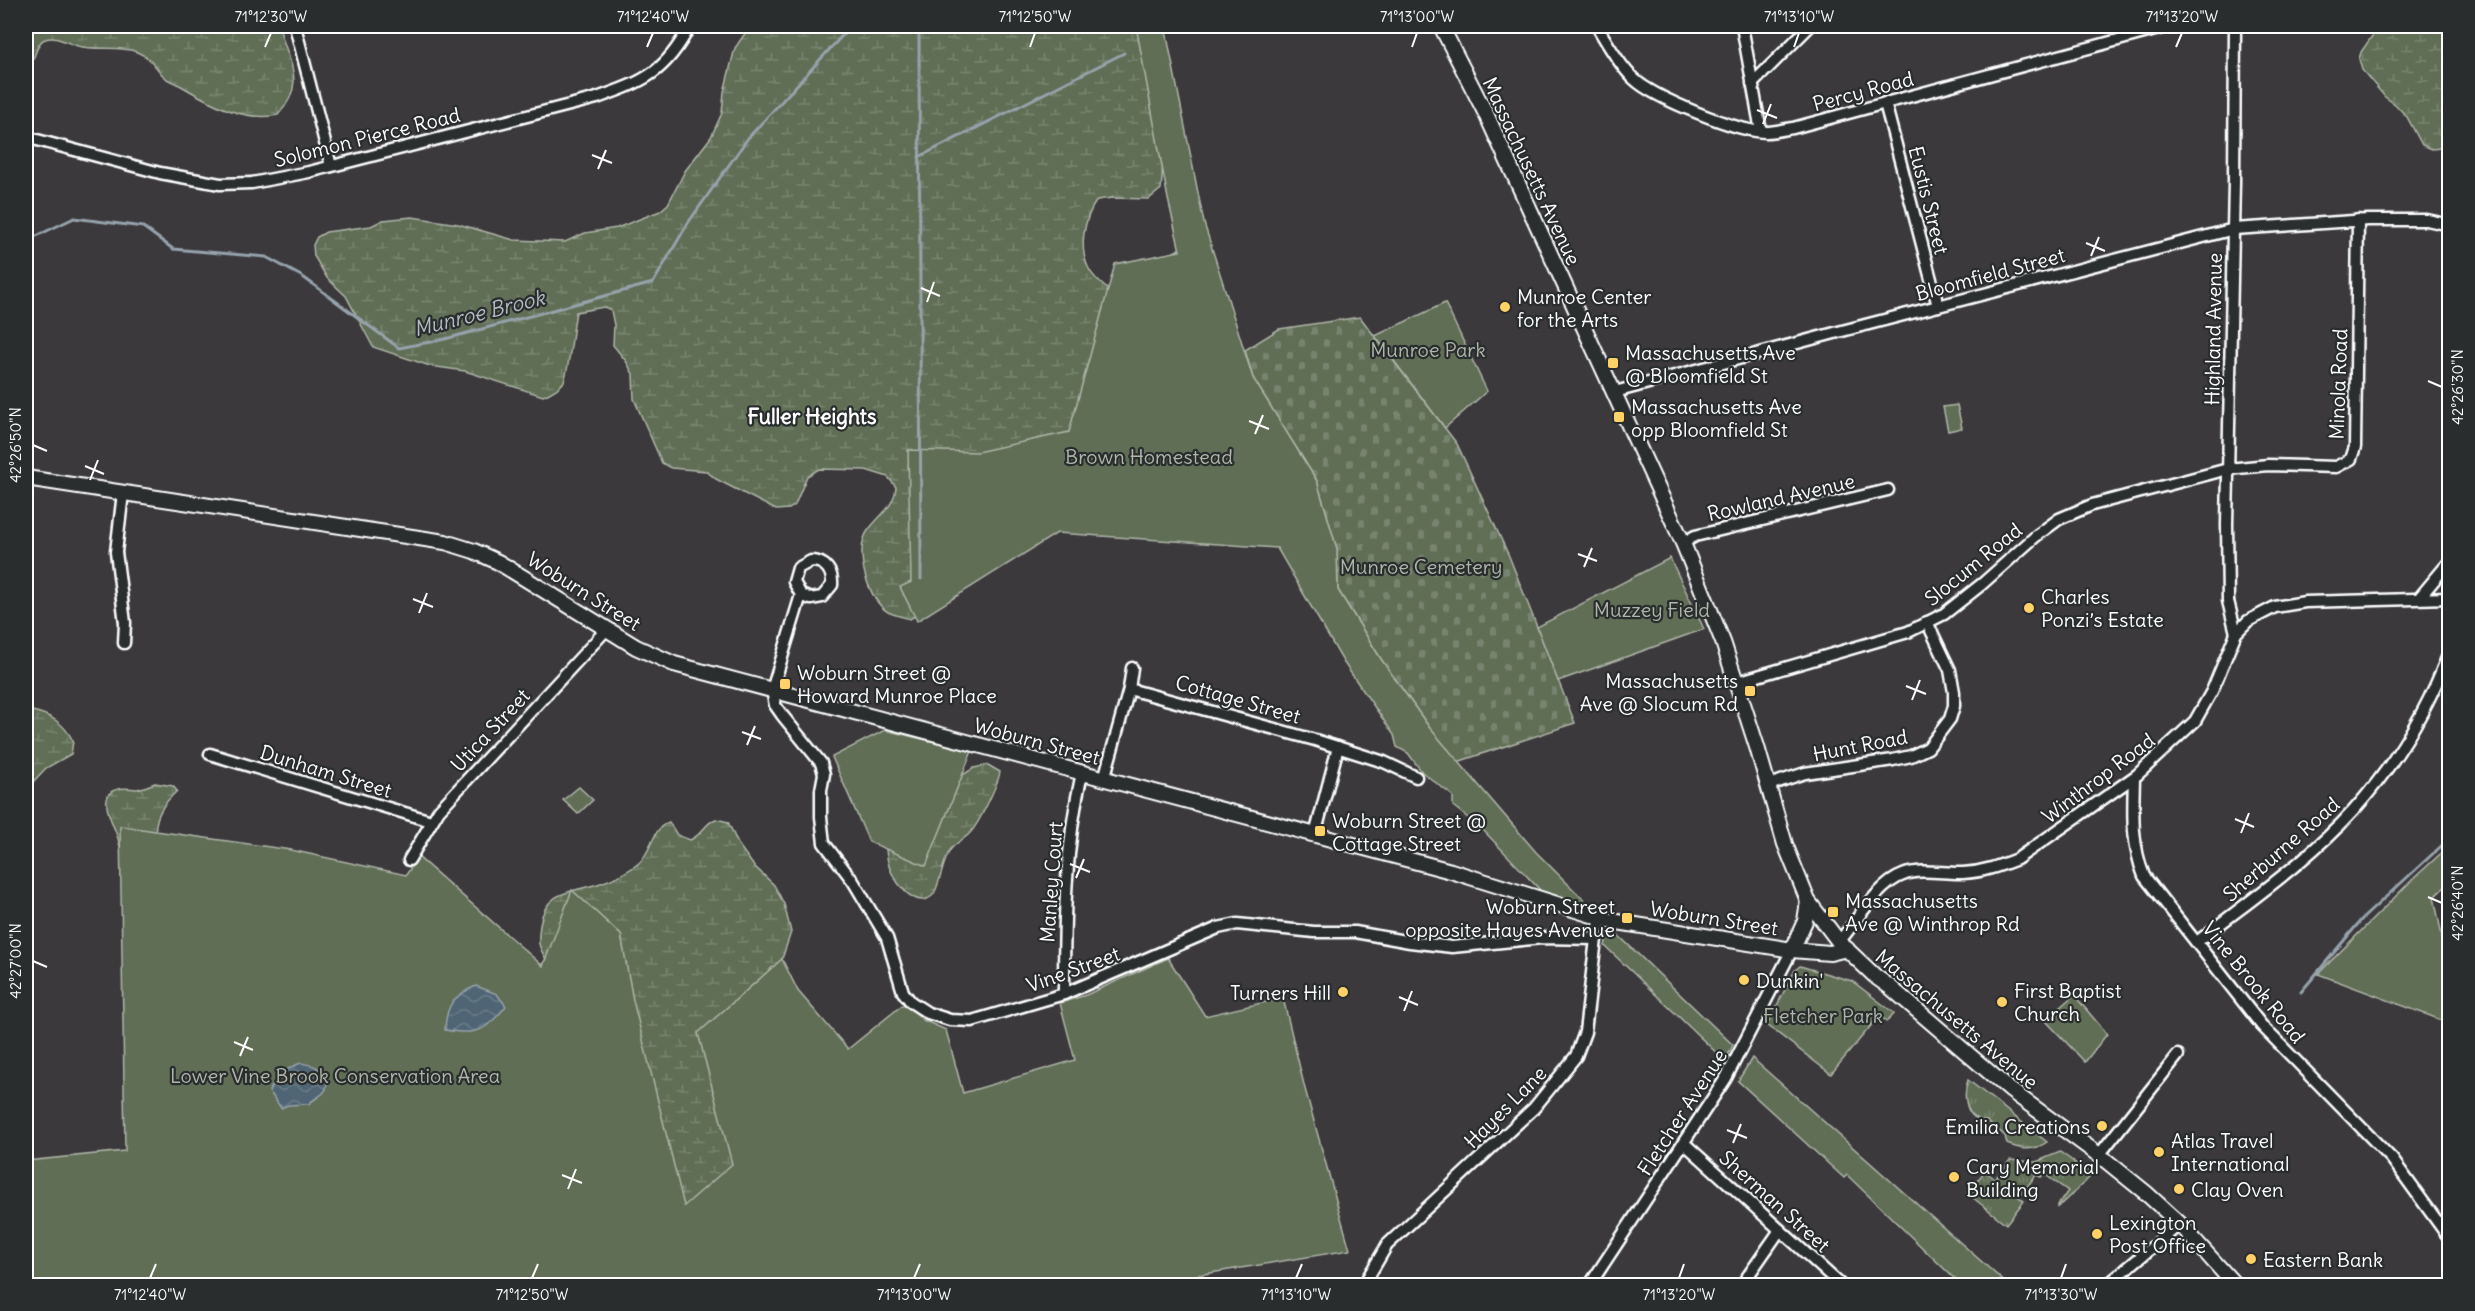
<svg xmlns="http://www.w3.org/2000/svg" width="2475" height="1311" viewBox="0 0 2475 1311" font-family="Delius,sans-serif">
<defs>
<pattern id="grass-tufts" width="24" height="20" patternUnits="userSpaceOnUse" patternTransform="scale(1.5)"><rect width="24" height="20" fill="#606e56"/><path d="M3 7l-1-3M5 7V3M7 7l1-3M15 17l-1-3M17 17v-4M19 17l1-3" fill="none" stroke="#78846f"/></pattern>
<pattern id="wetland-marsh" width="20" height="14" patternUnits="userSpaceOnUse" patternTransform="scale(1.5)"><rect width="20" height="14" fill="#606e56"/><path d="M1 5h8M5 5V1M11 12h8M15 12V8" fill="none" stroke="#78846f"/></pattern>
<pattern id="cemetery-stones" width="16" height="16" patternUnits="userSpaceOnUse" patternTransform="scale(1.5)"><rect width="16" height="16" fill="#606e56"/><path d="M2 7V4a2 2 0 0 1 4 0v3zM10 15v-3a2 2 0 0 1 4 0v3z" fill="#78846f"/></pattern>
<pattern id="water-waves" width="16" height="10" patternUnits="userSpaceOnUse" patternTransform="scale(1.5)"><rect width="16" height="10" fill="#506574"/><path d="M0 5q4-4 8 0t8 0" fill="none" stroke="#6a7c89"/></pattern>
</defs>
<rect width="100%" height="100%" fill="#3c393c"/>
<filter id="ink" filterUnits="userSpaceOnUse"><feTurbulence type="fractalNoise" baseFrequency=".0167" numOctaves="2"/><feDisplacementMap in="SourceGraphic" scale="12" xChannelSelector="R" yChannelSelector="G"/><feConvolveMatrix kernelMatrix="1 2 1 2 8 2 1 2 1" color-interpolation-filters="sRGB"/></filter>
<g filter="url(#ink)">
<g fill="url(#grass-tufts)" stroke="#b0b6aa" stroke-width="1.5">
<path d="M1968,1080L2047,1142C2035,1151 2021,1150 2007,1144L2005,1136L1987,1121C1966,1121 1962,1097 1968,1080Z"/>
<path d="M2060,1152L2088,1172L2089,1178L2058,1207V1205L2068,1191L2044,1174L2041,1177L2036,1175L2019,1197L2024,1201L2006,1224L1967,1193L1985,1171L1995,1179L2010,1160L2036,1162Z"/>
</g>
<g fill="url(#wetland-marsh)" stroke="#b0b6aa" stroke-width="1.5">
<path d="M26,26H279C288,63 308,82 278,115C244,122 212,104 183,87C178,84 172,82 167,79C154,69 156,60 137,52C120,45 96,51 78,46C67,43 54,34 43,40C36,44 34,64 26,71Z"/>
<path d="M750,26H1138C1149,77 1168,137 1161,189L1149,199L1112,198L1097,200C1084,218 1078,248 1089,269C1094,279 1104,286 1112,293L1179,249L1186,254L1092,439L923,611L910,619C903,617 894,615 888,612C868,600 854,552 867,532C878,515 894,509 896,487L888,477L866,470L819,469L807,476L795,505L789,509L776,510L716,479L706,471L671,468L662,463L634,399L633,374L626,361L613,345L614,325L611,310L604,307L576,312C573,326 569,374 563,383C558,389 550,393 543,396L465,371L430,366L373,347L346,296L327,278L314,256L313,245L317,237L326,232L371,226L383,220L412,217L458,224L514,240L565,242L585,233L617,228L660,211L668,204L685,171L711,137L722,113L724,92L735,48Z"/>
<path d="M2379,26H2449V147L2432,149L2422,145L2407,117L2396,105L2385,97L2362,70L2359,59L2361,52Z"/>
<path d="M32,711C51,715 64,723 73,741L71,754L46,768L30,785L26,786V713Z"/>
<path d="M988,765L1000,772C998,784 978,826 969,834C964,839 956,843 951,849C942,860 940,889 932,896C914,911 891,878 888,862C886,855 886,847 885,839L956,779L974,768Z"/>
<path d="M155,783L173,786L177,791C163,804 153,818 156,838L122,856C120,848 119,840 116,833C112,821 96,794 118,789C124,787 131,789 137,789C143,788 149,785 155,783Z"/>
<path d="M716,819L728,822L738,844L753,865L774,885L784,904L791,932L772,989L766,1099L679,1285L537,971L546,959C537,944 538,942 540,925C545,890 572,892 598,884C611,880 630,871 640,862C651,852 653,827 669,822L677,835L690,840C704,834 703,824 716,819Z"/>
</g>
<path fill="url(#cemetery-stones)" stroke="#b0b6aa" stroke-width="1.5" d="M1360,317L1457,444L1509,556L1575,723L1457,762L1429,727L1381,659L1338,590L1337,549L1317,481L1253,378L1245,350L1279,329Z"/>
<g fill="#606e56" stroke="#b0b6aa" stroke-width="1.5">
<path d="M1136,26H1165L1204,223L1253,378L1317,481L1337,549L1338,590L1381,659L1429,727L1536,852L1591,907L1542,892L1484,831L1453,806V796L1422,772L1408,753L1397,747L1394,735L1344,663L1277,548L1057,533L917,621L900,587L911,582L908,450L977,452L1069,432L1115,264L1180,251L1168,199Z"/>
<path d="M1445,303L1487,391L1445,428L1375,336Z"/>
<path d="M1957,405L1962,428L1948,431L1943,407Z"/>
<path d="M1670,558L1704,629L1558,681L1537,627Z"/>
<path d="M885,730L972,751L926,866L869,842L832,757Z"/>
<path d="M579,787L593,800L578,814L563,800Z"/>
<path d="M120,826L291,850L406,875L418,857L543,966L572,890L621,935L633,1000L684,1206L732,1164L698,1033L782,959L798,991L848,1049L906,1002L923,1020L946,1030L963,1093L1075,1060L1060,1003L1086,995L1168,958L1205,1016L1283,998L1305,1089L1350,1250L1186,1277V1286H26V1161L125,1151Z"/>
<path d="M2449,846V883L2434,897L2449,970V1023L2318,974L2412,880Z"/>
<path d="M1608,933L1620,937L1733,1045L1725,1061L1605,946Z"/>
<path d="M1800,966L1852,981L1894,1013L1887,1021L1879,1016L1831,1074L1767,1025L1795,970Z"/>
<path d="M2074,995L2107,1034L2085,1062L2045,1020Z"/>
<path d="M1752,1058L2008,1285H1961L1847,1175L1844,1178L1738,1081Z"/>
</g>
<g fill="url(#water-waves)" stroke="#96a3ac" stroke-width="1.5">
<path d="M476,986L497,994L506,1006C486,1031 477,1036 445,1030C446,1005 453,996 476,986Z"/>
<path d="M301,1063C306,1064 312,1065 316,1067C323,1071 331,1085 324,1092C320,1097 313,1099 309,1104L288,1105L281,1108L269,1091C278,1077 286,1068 301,1063Z"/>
</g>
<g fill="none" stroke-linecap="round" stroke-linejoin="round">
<g stroke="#96a3ac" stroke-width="3">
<path d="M919,26L921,579"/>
<path d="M919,157L1124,53"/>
<path d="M26,241L74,218L143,227L173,249L266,257L303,277L399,348L445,339L653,283L688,223L748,138L851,26"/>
<path d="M2301,992L2362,919L2450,838"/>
</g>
<defs>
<g id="minor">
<path d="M295,26L331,166"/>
<path d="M1597,26C1605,40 1622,68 1634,79C1654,98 1738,132 1766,132C1775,132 1784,129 1793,128L2170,26"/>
<path d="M1742,26L1761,131"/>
<path d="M2235,26L2234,182L2227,524L2228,601L2236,633"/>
<path d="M1752,84L1810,26"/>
<path d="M1885,103L1938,306"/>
<path d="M26,137L160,173L220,184L252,183L309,172L597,98C645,81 665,73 690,26"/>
<path d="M1615,392L1842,331L2234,229L2368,220H2427L2450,225"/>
<path d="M123,493L116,552L125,623L124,643"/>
<path d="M1683,543L1695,536L1888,490"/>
<path d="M801,595L794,582L798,568L811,561C825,561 833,571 832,585L822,597L811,599L801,595L772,690L775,705L782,715L821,763L824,774L821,790V817L824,843L853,881L887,938L903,992L911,1002L928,1013L950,1020L972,1021L1064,994L1218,928L1237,924L1314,932H1355L1410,942L1452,947L1542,938L1596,939"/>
<path d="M2420,597L2450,561"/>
<path d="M1737,682L1908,632L1944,614L1982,584L2036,536L2059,519L2092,505L2228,469L2268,465L2336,467L2351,459L2355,447L2358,220"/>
<path d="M1129,689L1315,740L1384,762L1416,777"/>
<path d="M210,754L431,821"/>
<path d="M2134,778C2133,812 2131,843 2144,876L2262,1026L2392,1159L2450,1239"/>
<path d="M1104,779L1129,689L1132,668"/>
<path d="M1769,785L1805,773L1893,760L1911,756L1928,748L1950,719L1954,706V692L1950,670L1927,622"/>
<path d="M1315,835L1338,747"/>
<path d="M409,860L439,810L606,630"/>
<path d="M1839,942C1855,923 1879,883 1903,875C1921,868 1944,874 1963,873C1983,872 1999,866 2017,859L2137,775L2195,721L2212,691L2236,633L2248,621L2275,607L2305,602L2450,598"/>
<path d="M2197,942C2250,900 2308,861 2354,810C2396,763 2428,709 2450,650"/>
<path d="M1064,994C1064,920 1065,846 1082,773"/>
<path d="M1684,1143L1842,1286"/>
<path d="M2099,1155L2178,1055"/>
<path d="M1363,1286L1387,1245L1534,1108L1576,1056L1585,1032L1596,939L1601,918"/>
<path d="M1589,1286L1726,1078L1792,950"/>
<path d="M1741,1286L1780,1230"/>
<path d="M2106,1286L2180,1224"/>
</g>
<g id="major">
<path d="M1441,26L1486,114L1683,543L1723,642L1757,747L1785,844L1808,901L1839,942L1876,977L1890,987L2010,1090L2099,1155L2146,1193L2180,1224L2236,1286"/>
<path d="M26,478L445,542L474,551L498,562L636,647L674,664L1451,871L1611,921L1792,950L1830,953L1847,949"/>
<path d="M1792,950L1805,921L1808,901"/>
</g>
</defs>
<use href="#minor" stroke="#fff" stroke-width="15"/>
<use href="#major" stroke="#fff" stroke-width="18"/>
<use href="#minor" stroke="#2a2d2e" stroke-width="10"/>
<use href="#major" stroke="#2a2d2e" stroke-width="14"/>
</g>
</g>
<path fill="none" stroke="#fff" stroke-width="2" d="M265,47L271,33M647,47L653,33M1030,47L1035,33M1412,47L1417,33M1794,47L1799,33M2176,47L2182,33M1757,110L1777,118M1763,124L1771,104M592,155L612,163M598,169L606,150M2086,243L2105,251M2091,256L2099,237M921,288L940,296M927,302L934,282M2428,381L2442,387M1249,421L1269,429M1255,434L1263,415M33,445L47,451M85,466L104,474M90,480L98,460M1578,554L1597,561M1584,567L1592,548M413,599L433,607M419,613L427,593M1906,686L1926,694M1912,700L1920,680M742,732L761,739M747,745L755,726M2235,819L2254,827M2241,833L2249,813M1070,864L1090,872M1076,878L1084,859M2428,897L2442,903M33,961L47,967M1399,997L1418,1005M1404,1011L1412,991M234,1042L253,1050M240,1056L248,1037M1727,1130L1747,1138M1733,1143L1741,1124M562,1175L582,1183M568,1189L576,1169M150,1278L156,1264M532,1278L538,1264M914,1278L920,1264M1296,1278L1302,1264M1679,1278L1684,1264M2061,1278L2066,1264"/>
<g fill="#ffd166" stroke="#2a2d2e" stroke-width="2">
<circle cx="1505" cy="307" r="6"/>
<rect x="1607" y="357" width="12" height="12" rx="3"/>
<rect x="1613" y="411" width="12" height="12" rx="3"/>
<circle cx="2029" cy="608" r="6"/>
<rect x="779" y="678" width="12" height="12" rx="3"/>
<rect x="1744" y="685" width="12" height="12" rx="3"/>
<rect x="1314" y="825" width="12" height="12" rx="3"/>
<rect x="1827" y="906" width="12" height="12" rx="3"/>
<rect x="1621" y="912" width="12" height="12" rx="3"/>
<circle cx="1744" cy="980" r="6"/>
<circle cx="1343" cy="992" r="6"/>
<circle cx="2002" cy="1002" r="6"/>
<circle cx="2102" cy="1126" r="6"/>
<circle cx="2159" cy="1152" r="6"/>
<circle cx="1954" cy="1177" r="6"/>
<circle cx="2179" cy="1189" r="6"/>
<circle cx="2097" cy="1234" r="6"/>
<circle cx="2251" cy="1259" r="6"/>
</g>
<g text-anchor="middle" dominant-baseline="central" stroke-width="4.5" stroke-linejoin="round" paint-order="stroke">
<g font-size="20" fill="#fff" stroke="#2a2d2e">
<text transform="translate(1863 91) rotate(-15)">Percy Road</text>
<text transform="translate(367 137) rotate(-14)">Solomon Pierce Road</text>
<text transform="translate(1532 171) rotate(65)">Massachusetts Avenue</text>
<text transform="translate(1929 200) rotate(76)">Eustis Street</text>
<text transform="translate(1990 274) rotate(-15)">Bloomfield Street</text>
<text transform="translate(2213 329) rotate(-89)">Highland Avenue</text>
<text transform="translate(2338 384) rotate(-88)">Minola Road</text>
<text transform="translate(1781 497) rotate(-13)">Rowland Avenue</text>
<text transform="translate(1973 564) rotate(-39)">Slocum Road</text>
<text transform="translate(584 591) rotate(32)">Woburn Street</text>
<text transform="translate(1238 699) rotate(16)">Cottage Street</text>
<text transform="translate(490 730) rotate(-47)">Utica Street</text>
<text transform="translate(1037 741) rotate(15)">Woburn Street</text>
<text transform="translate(1860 745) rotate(-11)">Hunt Road</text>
<text transform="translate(326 771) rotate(17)">Dunham Street</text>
<text transform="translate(2098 778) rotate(-37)">Winthrop Road</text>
<text transform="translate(2281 849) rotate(-41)">Sherburne Road</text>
<text transform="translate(1051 882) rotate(-86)">Manley Court</text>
<text transform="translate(1714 918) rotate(9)">Woburn Street</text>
<text transform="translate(1073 969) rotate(-20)">Vine Street</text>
<text transform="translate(2254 982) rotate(51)">Vine Brook Road</text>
<text transform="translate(1957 1019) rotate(40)">Massachusetts Avenue</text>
<text transform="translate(1505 1107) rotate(-45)">Hayes Lane</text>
<text transform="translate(1682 1112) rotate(-57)">Fletcher Avenue</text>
<text transform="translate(1775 1201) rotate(42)">Sherman Street</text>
</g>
<g font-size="20" fill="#fff" stroke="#2a2d2e" text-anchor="start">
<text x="1517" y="296">Munroe Center<tspan x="1517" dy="23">for the Arts</tspan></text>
<text x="1625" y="352">Massachusetts Ave<tspan x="1625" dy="23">@ Bloomfield St</tspan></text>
<text x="1631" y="406">Massachusetts Ave<tspan x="1631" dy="23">opp Bloomfield St</tspan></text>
<text x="2041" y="596">Charles<tspan x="2041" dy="23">Ponzi’s Estate</tspan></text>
<text x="797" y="672">Woburn Street @<tspan x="797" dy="23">Howard Munroe Place</tspan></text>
<text x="1738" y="680" text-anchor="end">Massachusetts<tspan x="1738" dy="23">Ave @ Slocum Rd</tspan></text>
<text x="1332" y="820">Woburn Street @<tspan x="1332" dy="23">Cottage Street</tspan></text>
<text x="1845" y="900">Massachusetts<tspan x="1845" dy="23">Ave @ Winthrop Rd</tspan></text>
<text x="1615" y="906" text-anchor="end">Woburn Street<tspan x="1615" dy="23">opposite Hayes Avenue</tspan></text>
<text x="1756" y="980">Dunkin'</text>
<text x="2014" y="990">First Baptist<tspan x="2014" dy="23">Church</tspan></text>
<text x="1331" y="992" text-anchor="end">Turners Hill</text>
<text x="2090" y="1126" text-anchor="end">Emilia Creations</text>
<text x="2171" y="1140">Atlas Travel<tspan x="2171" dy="23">International</tspan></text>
<text x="1966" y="1166">Cary Memorial<tspan x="1966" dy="23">Building</tspan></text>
<text x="2191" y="1189">Clay Oven</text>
<text x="2109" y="1222">Lexington<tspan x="2109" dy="23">Post Office</tspan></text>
<text x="2263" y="1259">Eastern Bank</text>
</g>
<g font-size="20" fill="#b0b6aa" stroke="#2a2d2e">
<text x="1428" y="349">Munroe Park</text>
<text x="1149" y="456">Brown Homestead</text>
<text x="1421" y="566">Munroe Cemetery</text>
<text x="1652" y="609">Muzzey Field</text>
<text x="1823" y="1015">Fletcher Park</text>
<text x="335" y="1075">Lower Vine Brook Conservation Area</text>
</g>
<g font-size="21" font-style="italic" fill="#b0bac0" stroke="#2a2d2e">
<text transform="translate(479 313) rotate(-14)">Munroe Brook</text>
</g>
<g font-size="21" font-weight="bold" fill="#fff" stroke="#2a2d2e">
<text x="812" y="416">Fuller Heights</text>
</g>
</g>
<rect width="2475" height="1311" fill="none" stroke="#2a2d2e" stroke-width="66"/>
<rect x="33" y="33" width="2409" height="1245" fill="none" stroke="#fff" stroke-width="2"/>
<g font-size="15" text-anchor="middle" fill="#fff">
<text x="271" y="22">71°12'30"W</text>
<text x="653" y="22">71°12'40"W</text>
<text x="1035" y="22">71°12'50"W</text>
<text x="1417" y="22">71°13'00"W</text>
<text x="1799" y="22">71°13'10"W</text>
<text x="2182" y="22">71°13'20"W</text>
<text transform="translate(2458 387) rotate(-90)" y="5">42°26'30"N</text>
<text transform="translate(16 445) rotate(-90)" y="5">42°26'50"N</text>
<text transform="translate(2458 903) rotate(-90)" y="5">42°26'40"N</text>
<text transform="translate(16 961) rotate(-90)" y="5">42°27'00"N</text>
<text x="150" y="1300">71°12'40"W</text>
<text x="532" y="1300">71°12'50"W</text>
<text x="914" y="1300">71°13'00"W</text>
<text x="1296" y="1300">71°13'10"W</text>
<text x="1679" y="1300">71°13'20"W</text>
<text x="2061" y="1300">71°13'30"W</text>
</g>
</svg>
